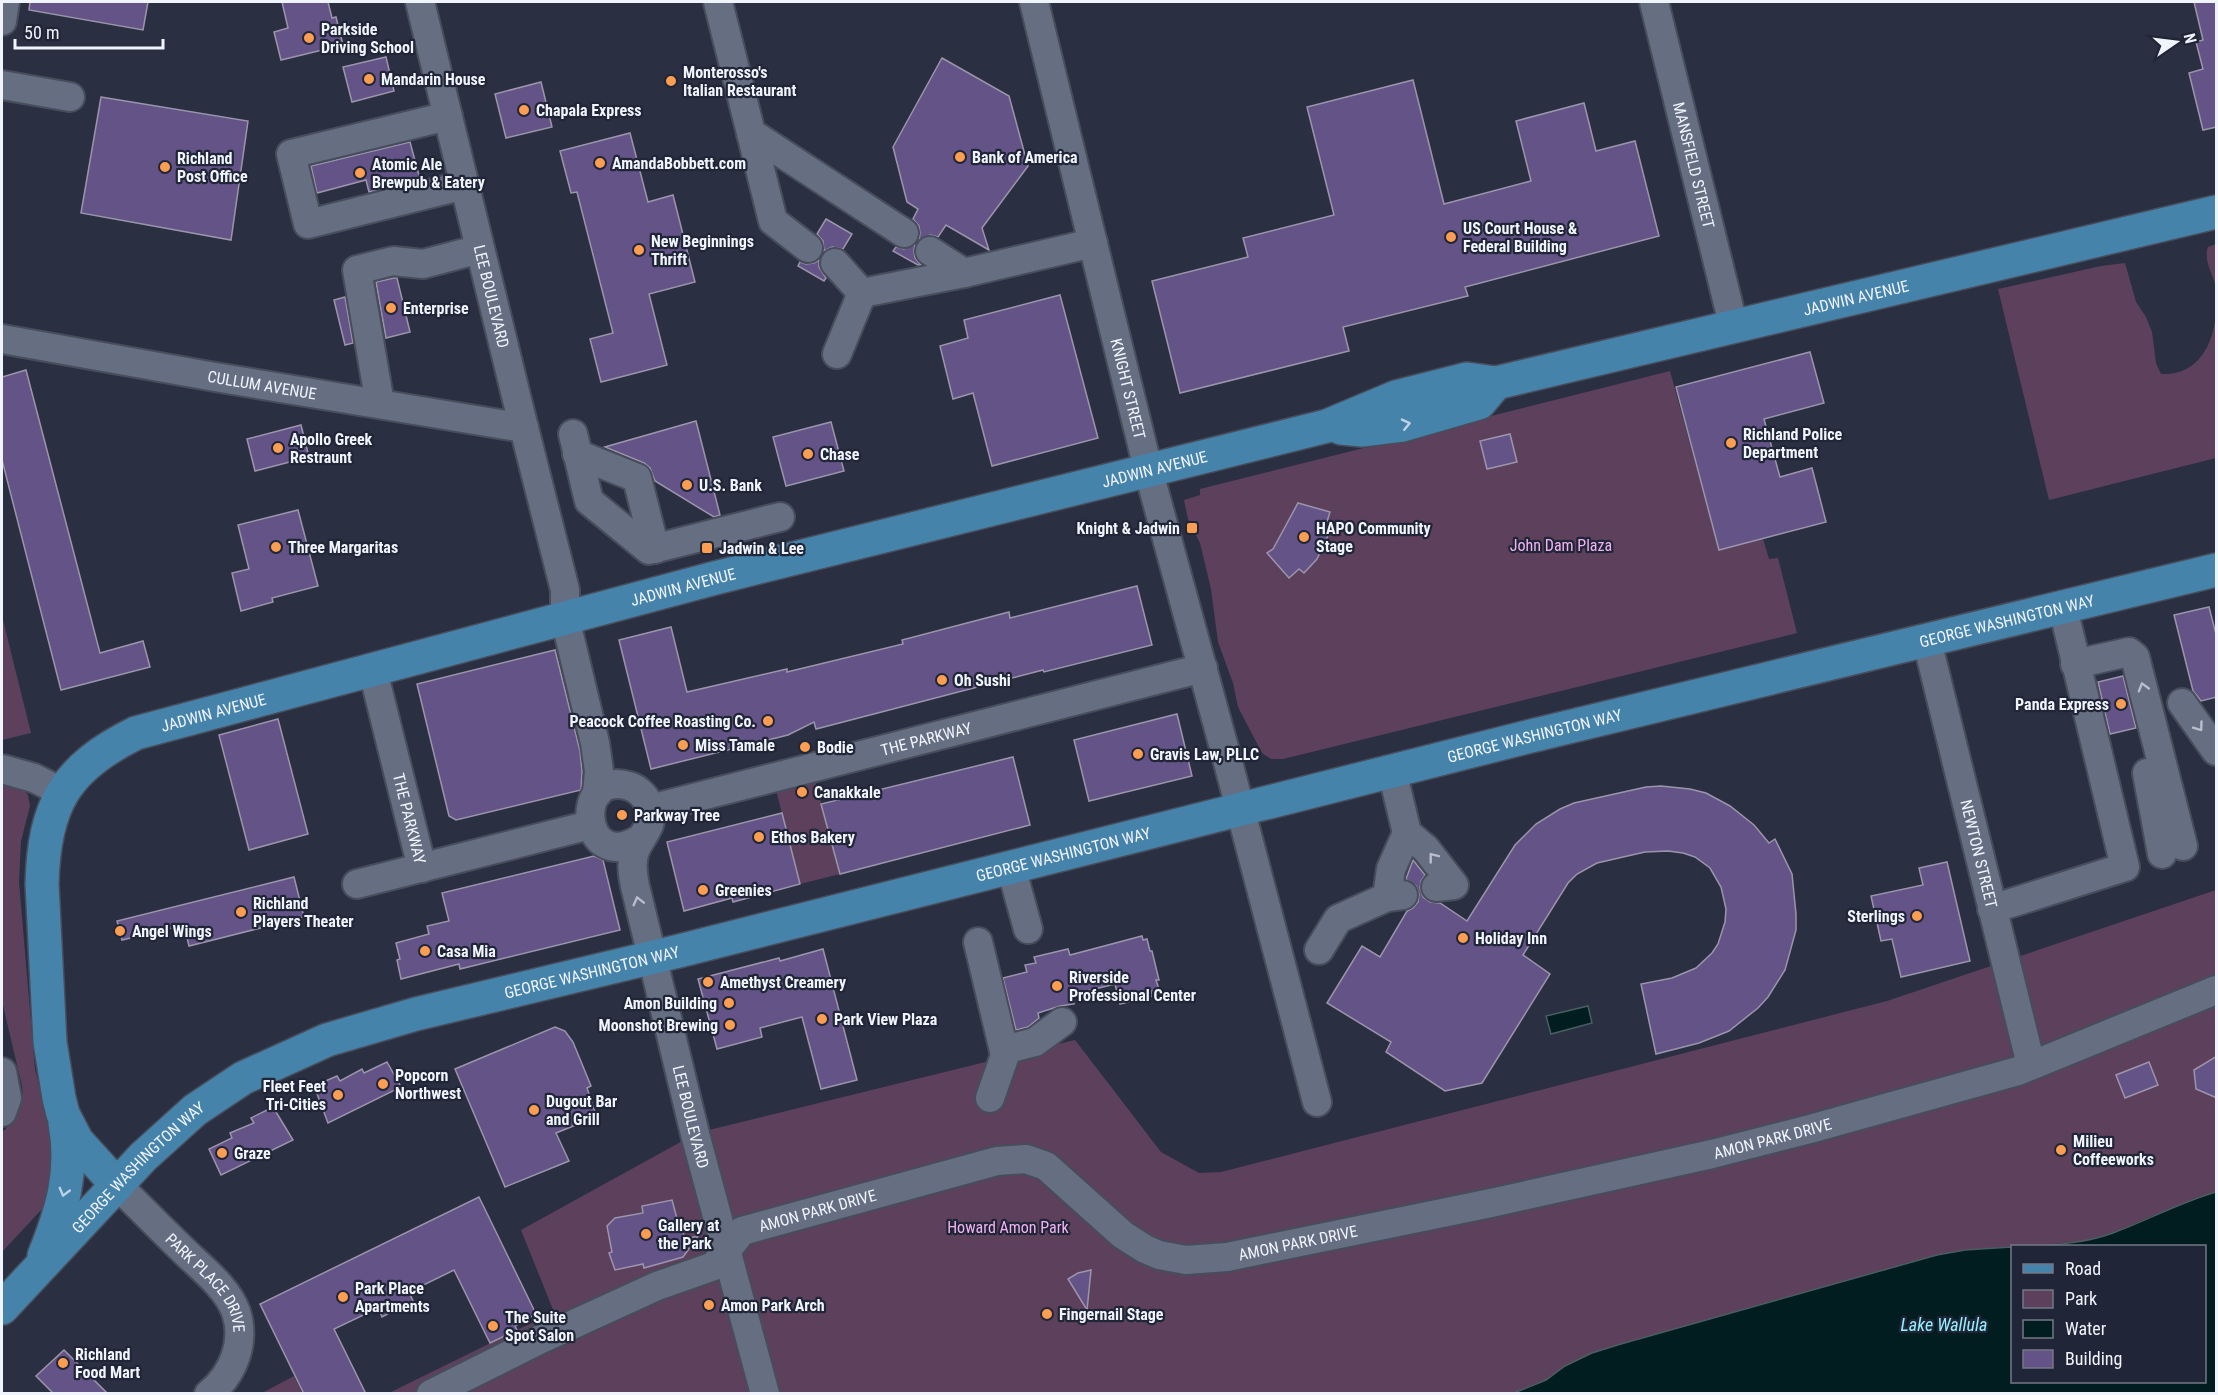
<svg xmlns="http://www.w3.org/2000/svg" width="2218" height="1395" viewBox="0 0 2218 1395" font-family="'Roboto Condensed',sans-serif">
<rect width="100%" height="100%" fill="#2a3041"/>
<g fill="#5d415c">
<path d="M2216,244V287C2213,275 2203,259 2208,247Z"/>
<path d="M2125,263L2136,302L2146,317L2152,332L2156,363L2161,374C2197,376 2213,346 2216,314V458L2049,500L1998,289L2101,266Z"/>
<path d="M1670,371L1719,550L1763,539L1769,559L1778,558L1797,633L1283,759H1271L1262,753L1238,707L1233,683L1218,642L1211,589L1200,543L1188,519L1184,500L1200,495V489Z"/>
<path d="M2,616L31,733L2,740Z"/>
<path d="M814,776L840,874L800,884L775,786Z"/>
<path d="M2,783L21,787L28,795L30,806L21,841L19,882L35,1069L48,1120L62,1151L56,1194L2,1252V1132C17,1120 25,1105 22,1086L2,1001Z"/>
<path d="M2216,890V1192L2152,1216L2113,1233L2080,1242L1965,1250L1937,1255L1621,1344L1565,1366L1546,1380L1514,1393L387,1394L554,1312L521,1230L686,1139L705,1131L1075,1040L1161,1152L1199,1173L1221,1172L1887,1001Z"/>
<path d="M294,1376L302,1393H262Z"/>
</g>
<g fill="#021d20" stroke="#495e62" stroke-width="1.5">
<path d="M1588,1006L1592,1023L1551,1034L1546,1016Z"/>
<path d="M2216,1192V1393H1514L1546,1380L1565,1366L1592,1353L1621,1344L1937,1255L1965,1250L2012,1247V1382H2204V1246H2027C2056,1245 2086,1243 2113,1233C2148,1220 2181,1202 2216,1192Z"/>
</g>
<g fill="#645387" stroke="#9b95ab" stroke-width="1.5">
<path d="M30,2H148L143,30L29,10Z"/>
<path d="M282,2H328L332,18L336,17L343,45L281,60L274,32L288,28Z"/>
<path d="M2194,2H2217V127L2203,130L2189,73L2203,69L2196,42L2203,40Z"/>
<path d="M386,57L394,91L352,102L343,67Z"/>
<path d="M942,58L1009,96L1028,166L982,228L989,250L946,225L938,237L930,235L919,240L920,233L919,226L913,219L918,209L907,202L893,147Z"/>
<path d="M1413,80L1444,204L1531,181L1516,121L1584,103L1596,151L1635,141L1659,236L1465,287L1468,296L1343,327L1349,351L1180,393L1152,281L1248,257L1243,238L1334,215L1307,107Z"/>
<path d="M541,82L552,127L506,138L495,94Z"/>
<path d="M101,97L248,121L231,240L81,213Z"/>
<path d="M630,133L648,202L673,195L695,282L649,294L667,365L601,382L590,339L613,333L577,192L571,193L560,151Z"/>
<path d="M410,142L420,179L369,192L366,180L317,193L311,166Z"/>
<path d="M826,219L852,234L843,249L832,247L824,251L823,241L817,234Z"/>
<path d="M915,244L914,251L915,258L921,265H918L893,251L896,247L904,249Z"/>
<path d="M819,260V267L826,278L824,281L798,266L800,262L806,264L814,263Z"/>
<path d="M394,278H397L410,332L386,338L376,282Z"/>
<path d="M1060,295L1098,438L992,466L973,393L953,399L940,346L968,338L964,320Z"/>
<path d="M345,297L353,343L345,345L334,300Z"/>
<path d="M1810,352L1824,403L1764,419L1780,477L1812,468L1826,522L1719,550L1676,387Z"/>
<path d="M26,370L100,653L143,641L150,667L61,690L2,460V377Z"/>
<path d="M696,421L720,515L714,517L655,481L650,468L644,463L605,447Z"/>
<path d="M831,422L844,471L786,486L773,437Z"/>
<path d="M301,425L309,457L255,471L247,439Z"/>
<path d="M1510,434L1517,462L1487,469L1480,441Z"/>
<path d="M1298,503L1330,512L1326,525L1332,527L1317,559L1304,573L1299,569L1289,578L1267,553L1273,549Z"/>
<path d="M298,510L318,586L272,598L273,602L241,611L232,573L249,569L238,525Z"/>
<path d="M1137,586L1152,645L1044,672L1043,670L816,729L814,722L788,735L651,769L619,640L671,627L687,692L787,669V672L903,644L902,640L1009,612L1010,618Z"/>
<path d="M2209,607L2217,638V697L2201,701L2193,691L2174,615Z"/>
<path d="M555,650L580,751L582,771L581,790L456,820L449,816L417,684Z"/>
<path d="M2123,676L2136,728L2110,734L2098,682Z"/>
<path d="M1177,714L1192,776L1089,801L1074,740Z"/>
<path d="M278,719L308,834L249,850L219,735Z"/>
<path d="M1013,757L1030,825L840,874L821,804Z"/>
<path d="M1661,786L1690,789L1706,793L1730,806L1754,825L1769,843L1775,839L1792,874L1796,914V930L1785,970L1768,997L1758,1008L1729,1031L1699,1043L1656,1054L1641,984L1672,978L1696,968L1712,953L1718,944L1725,922L1726,909L1721,887L1710,868L1695,857L1683,853L1668,851L1645,852L1597,863L1577,874L1568,883L1523,955L1550,974L1482,1083L1445,1091L1386,1052L1391,1042L1327,1003L1362,946L1380,957L1407,911L1413,908L1418,902L1419,894L1416,886L1406,879L1413,860L1425,875L1421,881L1420,888L1423,897L1430,902L1440,903L1467,921L1515,845L1536,824L1560,809L1574,803L1646,787Z"/>
<path d="M782,813L800,884L733,902L732,898L684,911L667,842Z"/>
<path d="M594,856L603,860L620,930L460,969L459,964L401,979L397,960L400,959L396,943L429,934L427,926L449,921L442,893Z"/>
<path d="M1947,862L1970,961L1901,977L1892,939L1881,941L1871,896L1923,885L1919,868Z"/>
<path d="M294,877L304,917L189,946L184,925L122,940L117,921Z"/>
<path d="M1142,936L1143,940L1147,939L1150,951H1152L1159,980H1156L1159,989L1151,991L1153,996L1120,1004L1115,984L1071,995L1074,1004L1060,1006L1038,1013L1039,1018L1028,1027L1016,1030L1003,978L1027,972L1025,965L1036,963L1034,957L1068,949L1070,955Z"/>
<path d="M823,949L857,1080L821,1089L802,1017L760,1028L762,1037L717,1049L698,979L779,958L780,961Z"/>
<path d="M555,1027L565,1031L573,1042L591,1086L587,1088L595,1112L588,1120L556,1133L569,1161L505,1187L455,1069Z"/>
<path d="M2217,1056V1098L2196,1089L2194,1070Z"/>
<path d="M387,1062L401,1087L328,1123L314,1086L337,1076L340,1081L362,1069L364,1073Z"/>
<path d="M2149,1062L2158,1085L2125,1098L2116,1075Z"/>
<path d="M273,1107L293,1140L221,1175L209,1149L232,1138L230,1133L254,1123L251,1118Z"/>
<path d="M479,1197L536,1314L515,1326L517,1330L490,1343L454,1270L409,1292L413,1301L382,1317L378,1308L334,1329L366,1394H304L260,1304Z"/>
<path d="M672,1200L680,1230L682,1229L685,1239L698,1236L683,1257L644,1268L643,1264L615,1270L609,1253L612,1252L607,1226L615,1218L643,1213L642,1206Z"/>
<path d="M1091,1270L1087,1310L1068,1279L1078,1273Z"/>
<path d="M64,1350L108,1394H54L36,1376Z"/>
</g>
<g fill="none" stroke-linecap="round" stroke-linejoin="round">
<defs>
<g id="minor">
<path id="s1" d="M420,2L519,408L565,590V618L595,743L599,771L597,794"/>
<path d="M718,2L751,133L904,233"/>
<path id="s2" d="M1034,2L1148,469L1229,766L1317,1102"/>
<path id="s3" d="M1654,2L1734,328"/>
<path d="M2,21L5,2"/>
<path d="M2,85L70,97"/>
<path d="M448,116L291,154L308,224L465,185"/>
<path d="M751,133L773,221L808,248"/>
<path d="M930,251L964,273L1093,243"/>
<path d="M835,263L862,293L964,273"/>
<path id="s4" d="M2,339L215,377L524,428"/>
<path d="M837,354L862,293"/>
<path d="M380,404L357,270L393,261L423,264L480,249"/>
<path d="M573,434L589,501L649,550L780,517"/>
<path d="M577,454L637,478L655,549"/>
<path id="s5" d="M1927,641L2031,1065"/>
<path d="M2075,664L2129,652L2135,657L2183,846"/>
<path id="s6" d="M373,671L422,868"/>
<path d="M2182,703L2216,751"/>
<path d="M2,769L34,778L62,792"/>
<path d="M2147,773L2162,854"/>
<path id="s7" d="M650,809L1203,668"/>
<path d="M1407,833L1426,849L1454,885L1436,887"/>
<path id="s8" d="M640,839C580,876 572,768 629,786C639,789 647,798 650,808C655,827 638,838 634,854C631,865 633,876 635,886L695,1134L765,1394"/>
<path d="M1011,867L1028,929"/>
<path d="M357,884L590,825"/>
<path d="M1387,897L1391,869L1407,833L1392,771"/>
<path d="M1992,909L2125,867L2063,608"/>
<path d="M978,942L1005,1055L990,1098"/>
<path d="M1319,950L1338,919L1387,897L1403,895"/>
<path d="M1004,1050L1035,1042L1062,1022"/>
<path d="M2,1072L7,1098L2,1112"/>
<path id="s9" d="M117,1185C139,1206 160,1228 182,1249C200,1267 227,1287 236,1312C246,1342 233,1375 209,1394"/>
<path id="s10" d="M431,1394L539,1340L657,1286L714,1266L742,1231L997,1161L1026,1159L1046,1166L1123,1235L1145,1249L1159,1255L1186,1260L1227,1257L1491,1203L1712,1154L1810,1129L2018,1071L2216,990"/>
</g>
<g id="major">
<path d="M1341,428L1362,430L1403,425L1479,403L1496,383"/>
<path id="s11" d="M117,1185L77,1141L63,1114L59,1098L50,1042L42,884C44,805 65,768 136,733L715,578L1327,426L1396,397L1467,379L1496,383L2216,212"/>
<path d="M44,1256C62,1211 74,1172 65,1123"/>
<path id="s12" d="M2,1308L143,1157L195,1110L243,1078L327,1040L416,1014L679,951L1531,736L2216,570"/>
</g>
</defs>
<use href="#minor" stroke="#474d5b" stroke-width="32"/>
<use href="#major" stroke="#474d5b" stroke-width="36"/>
<use href="#minor" stroke="#666e82" stroke-width="28"/>
<use href="#major" stroke="#4583ab" stroke-width="33"/>
</g>
<defs><path id="oneway-chevron" d="M-2-3.5L2.5 0L-2 3.5" fill="none" stroke-width="1.6" stroke-linecap="round" stroke-linejoin="round" transform="scale(1.5)"/></defs>
<g stroke="#bdd2e4">
<use href="#oneway-chevron" transform="translate(1406 424) rotate(-13)"/>
<use href="#oneway-chevron" transform="translate(64 1192) rotate(105)"/>
</g>
<g stroke="#b9becc">
<use href="#oneway-chevron" transform="translate(2143 687) rotate(-106)"/>
<use href="#oneway-chevron" transform="translate(2199 727) rotate(54)"/>
<use href="#oneway-chevron" transform="translate(1433 857) rotate(-128)"/>
<use href="#oneway-chevron" transform="translate(638 901) rotate(-104)"/>
</g>
<g fill="#fb9e51" stroke="#202637" stroke-width="2">
<circle cx="309" cy="38" r="6"/>
<circle cx="369" cy="79" r="6"/>
<circle cx="671" cy="81" r="6"/>
<circle cx="524" cy="110" r="6"/>
<circle cx="960" cy="157" r="6"/>
<circle cx="600" cy="163" r="6"/>
<circle cx="165" cy="167" r="6"/>
<circle cx="360" cy="173" r="6"/>
<circle cx="1451" cy="237" r="6"/>
<circle cx="639" cy="250" r="6"/>
<circle cx="391" cy="308" r="6"/>
<circle cx="1731" cy="443" r="6"/>
<circle cx="278" cy="448" r="6"/>
<circle cx="808" cy="454" r="6"/>
<circle cx="687" cy="485" r="6"/>
<rect x="1186" y="522" width="12" height="12" rx="3"/>
<circle cx="1304" cy="537" r="6"/>
<circle cx="276" cy="547" r="6"/>
<rect x="701" y="542" width="12" height="12" rx="3"/>
<circle cx="942" cy="680" r="6"/>
<circle cx="2121" cy="704" r="6"/>
<circle cx="768" cy="721" r="6"/>
<circle cx="683" cy="745" r="6"/>
<circle cx="805" cy="747" r="6"/>
<circle cx="1138" cy="754" r="6"/>
<circle cx="802" cy="792" r="6"/>
<circle cx="622" cy="815" r="6"/>
<circle cx="759" cy="837" r="6"/>
<circle cx="703" cy="890" r="6"/>
<circle cx="241" cy="912" r="6"/>
<circle cx="1917" cy="916" r="6"/>
<circle cx="120" cy="931" r="6"/>
<circle cx="1463" cy="938" r="6"/>
<circle cx="425" cy="951" r="6"/>
<circle cx="708" cy="982" r="6"/>
<circle cx="1057" cy="986" r="6"/>
<circle cx="729" cy="1003" r="6"/>
<circle cx="822" cy="1019" r="6"/>
<circle cx="730" cy="1025" r="6"/>
<circle cx="383" cy="1084" r="6"/>
<circle cx="338" cy="1095" r="6"/>
<circle cx="534" cy="1110" r="6"/>
<circle cx="2061" cy="1150" r="6"/>
<circle cx="222" cy="1153" r="6"/>
<circle cx="646" cy="1234" r="6"/>
<circle cx="343" cy="1297" r="6"/>
<circle cx="709" cy="1305" r="6"/>
<circle cx="1047" cy="1314" r="6"/>
<circle cx="493" cy="1326" r="6"/>
<circle cx="63" cy="1363" r="6"/>
</g>
<g text-anchor="middle" dominant-baseline="central" stroke-width="4.5" stroke-linejoin="round" paint-order="stroke">
<g font-size="16" font-weight="bold" fill="#f0f4fd" stroke="#202637" text-anchor="start">
<text x="321" y="29">Parkside<tspan x="321" dy="18">Driving School</tspan></text>
<text x="683" y="72">Monterosso's<tspan x="683" dy="18">Italian Restaurant</tspan></text>
<text x="381" y="79">Mandarin House</text>
<text x="536" y="110">Chapala Express</text>
<text x="972" y="157">Bank of America</text>
<text x="177" y="158">Richland<tspan x="177" dy="18">Post Office</tspan></text>
<text x="612" y="163">AmandaBobbett.com</text>
<text x="372" y="164">Atomic Ale<tspan x="372" dy="18">Brewpub &amp; Eatery</tspan></text>
<text x="1463" y="228">US Court House &amp;<tspan x="1463" dy="18">Federal Building</tspan></text>
<text x="651" y="241">New Beginnings<tspan x="651" dy="18">Thrift</tspan></text>
<text x="403" y="308">Enterprise</text>
<text x="1743" y="434">Richland Police<tspan x="1743" dy="18">Department</tspan></text>
<text x="290" y="439">Apollo Greek<tspan x="290" dy="18">Restraunt</tspan></text>
<text x="820" y="454">Chase</text>
<text x="699" y="485">U.S. Bank</text>
<text x="1180" y="528" text-anchor="end">Knight &amp; Jadwin</text>
<text x="1316" y="528">HAPO Community<tspan x="1316" dy="18">Stage</tspan></text>
<text x="288" y="547">Three Margaritas</text>
<text x="719" y="548">Jadwin &amp; Lee</text>
<text x="954" y="680">Oh Sushi</text>
<text x="2109" y="704" text-anchor="end">Panda Express</text>
<text x="756" y="721" text-anchor="end">Peacock Coffee Roasting Co.</text>
<text x="695" y="745">Miss Tamale</text>
<text x="817" y="747">Bodie</text>
<text x="1150" y="754">Gravis Law, PLLC</text>
<text x="814" y="792">Canakkale</text>
<text x="634" y="815">Parkway Tree</text>
<text x="771" y="837">Ethos Bakery</text>
<text x="715" y="890">Greenies</text>
<text x="253" y="903">Richland<tspan x="253" dy="18">Players Theater</tspan></text>
<text x="1905" y="916" text-anchor="end">Sterlings</text>
<text x="132" y="931">Angel Wings</text>
<text x="1475" y="938">Holiday Inn</text>
<text x="437" y="951">Casa Mia</text>
<text x="1069" y="977">Riverside<tspan x="1069" dy="18">Professional Center</tspan></text>
<text x="720" y="982">Amethyst Creamery</text>
<text x="717" y="1003" text-anchor="end">Amon Building</text>
<text x="834" y="1019">Park View Plaza</text>
<text x="718" y="1025" text-anchor="end">Moonshot Brewing</text>
<text x="395" y="1075">Popcorn<tspan x="395" dy="18">Northwest</tspan></text>
<text x="326" y="1086" text-anchor="end">Fleet Feet<tspan x="326" dy="18">Tri-Cities</tspan></text>
<text x="546" y="1101">Dugout Bar<tspan x="546" dy="18">and Grill</tspan></text>
<text x="2073" y="1141">Milieu<tspan x="2073" dy="18">Coffeeworks</tspan></text>
<text x="234" y="1153">Graze</text>
<text x="658" y="1225">Gallery at<tspan x="658" dy="18">the Park</tspan></text>
<text x="355" y="1288">Park Place<tspan x="355" dy="18">Apartments</tspan></text>
<text x="721" y="1305">Amon Park Arch</text>
<text x="1059" y="1314">Fingernail Stage</text>
<text x="505" y="1317">The Suite<tspan x="505" dy="18">Spot Salon</tspan></text>
<text x="75" y="1354">Richland<tspan x="75" dy="18">Food Mart</tspan></text>
</g>
<g font-size="16" fill="#f0f4fd" stroke="#202637">
<text stroke="none"><textPath href="#s3" startOffset="168">MANSFIELD STREET</textPath></text>
<text stroke="none"><textPath href="#s1" startOffset="303">LEE BOULEVARD</textPath></text>
<text stroke="none"><textPath href="#s11" startOffset="2289">JADWIN AVENUE</textPath></text>
<text stroke="none"><textPath href="#s4" startOffset="264">CULLUM AVENUE</textPath></text>
<text stroke="none"><textPath href="#s2" startOffset="398">KNIGHT STREET</textPath></text>
<text stroke="none"><textPath href="#s11" startOffset="1564">JADWIN AVENUE</textPath></text>
<text stroke="none"><textPath href="#s11" startOffset="1078">JADWIN AVENUE</textPath></text>
<text stroke="none"><textPath href="#s12" startOffset="2158">GEORGE WASHINGTON WAY</textPath></text>
<text stroke="none"><textPath href="#s11" startOffset="592">JADWIN AVENUE</textPath></text>
<text stroke="none"><textPath href="#s12" startOffset="1672">GEORGE WASHINGTON WAY</textPath></text>
<text stroke="none"><textPath href="#s7" startOffset="285">THE PARKWAY</textPath></text>
<text stroke="none"><textPath href="#s6" startOffset="152">THE PARKWAY</textPath></text>
<text stroke="none"><textPath href="#s12" startOffset="1186">GEORGE WASHINGTON WAY</textPath></text>
<text stroke="none"><textPath href="#s5" startOffset="219">NEWTON STREET</textPath></text>
<text stroke="none"><textPath href="#s12" startOffset="700">GEORGE WASHINGTON WAY</textPath></text>
<text stroke="none"><textPath href="#s8" startOffset="480">LEE BOULEVARD</textPath></text>
<text stroke="none"><textPath href="#s10" startOffset="1442">AMON PARK DRIVE</textPath></text>
<text stroke="none"><textPath href="#s12" startOffset="196">GEORGE WASHINGTON WAY</textPath></text>
<text stroke="none"><textPath href="#s10" startOffset="434">AMON PARK DRIVE</textPath></text>
<text stroke="none"><textPath href="#s10" startOffset="956">AMON PARK DRIVE</textPath></text>
<text stroke="none"><textPath href="#s9" startOffset="134">PARK PLACE DRIVE</textPath></text>
</g>
<g font-size="16" fill="#f5b2f2" stroke="#202637">
<text x="1561" y="545">John Dam Plaza</text>
<text x="1008" y="1227">Howard Amon Park</text>
</g>
<g font-size="18" font-style="italic" fill="#94f1ff" stroke="#202637">
<text x="1944" y="1324">Lake Wallula</text>
</g>
</g>
<rect width="2218" height="1395" fill="none" stroke="#f0f4fd" stroke-width="6"/>
<rect x="2011" y="1245" width="195" height="138" fill="#202637" stroke="#737886" stroke-width="1.5"/>
<rect x="2023" y="1264" width="30" height="9" fill="#4583ab" stroke="#737886" stroke-width="1.5"/>
<text x="2065" y="1275" font-size="18" fill="#f0f4fd">Road</text>
<rect x="2023" y="1290" width="30" height="18" fill="#5d415c" stroke="#737886" stroke-width="1.5"/>
<text x="2065" y="1305" font-size="18" fill="#f0f4fd">Park</text>
<rect x="2023" y="1320" width="30" height="18" fill="#021d20" stroke="#737886" stroke-width="1.5"/>
<text x="2065" y="1335" font-size="18" fill="#f0f4fd">Water</text>
<rect x="2023" y="1350" width="30" height="18" fill="#645387" stroke="#737886" stroke-width="1.5"/>
<text x="2065" y="1365" font-size="18" fill="#f0f4fd">Building</text>
<g transform="translate(2176 42) rotate(76)" stroke="#202637" stroke-width="4.5" paint-order="stroke">
<path d="M0-4.5L10 22L0 15L-10 22Z" fill="#f0f4fd"/>
<text y="-9" font-size="16" font-weight="bold" text-anchor="middle" fill="#f0f4fd">N</text>
</g>
<path d="M15 39v9h148v-9" fill="none" stroke="#f0f4fd" stroke-width="3"/>
<text x="24" y="39" font-size="18" fill="#f0f4fd" stroke="#202637" stroke-width="4.5" paint-order="stroke">50 m</text>
</svg>
